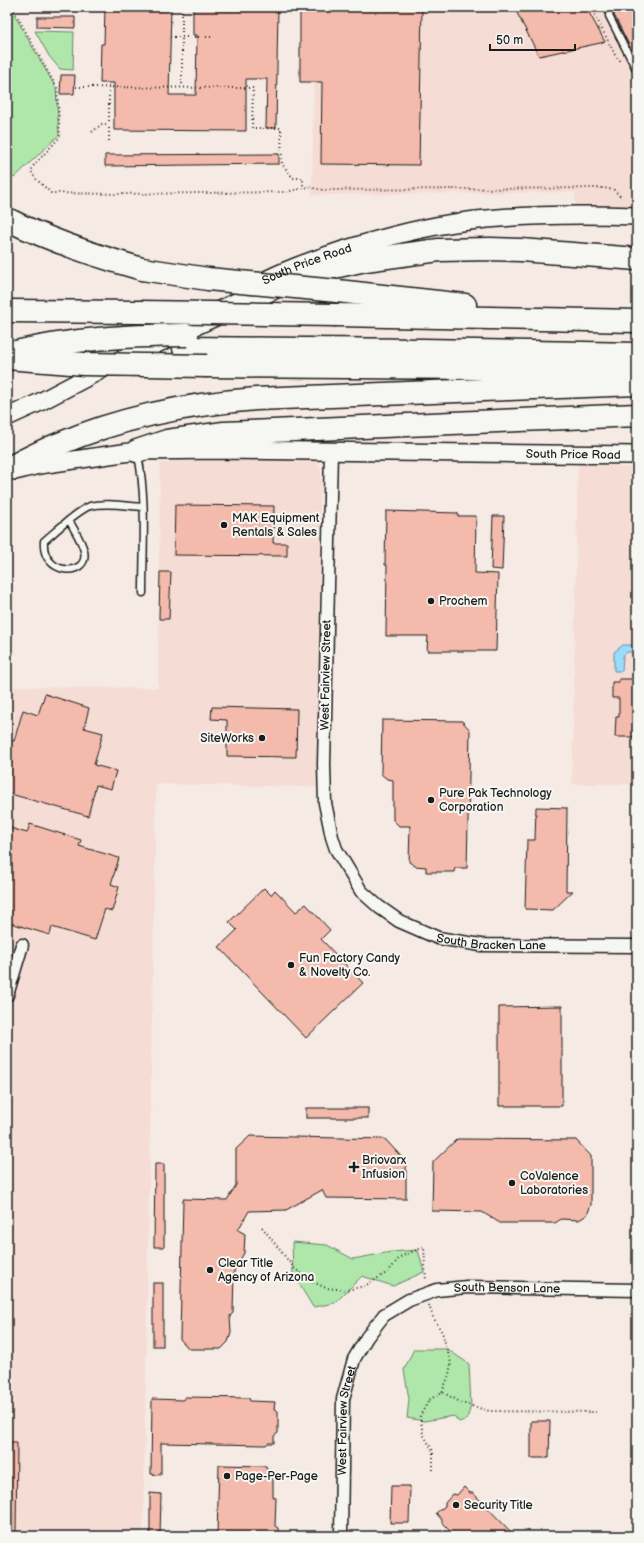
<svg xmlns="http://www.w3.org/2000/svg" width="644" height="1543" viewBox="0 0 644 1543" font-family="'Balsamiq Sans',sans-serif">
<rect width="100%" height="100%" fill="#f6eae4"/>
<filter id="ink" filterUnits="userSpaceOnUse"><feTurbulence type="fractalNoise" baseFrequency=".025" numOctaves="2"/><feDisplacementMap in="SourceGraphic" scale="8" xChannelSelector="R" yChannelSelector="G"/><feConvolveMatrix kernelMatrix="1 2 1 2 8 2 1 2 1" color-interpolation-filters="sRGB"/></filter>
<g filter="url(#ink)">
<g fill="#f5dcd4">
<path d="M315,7H637V205L633,209H576L575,192L312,195Z"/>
<path d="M261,458L312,459L318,463L321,468L317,787L156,784L143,1536H7V687L158,688L160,463Z"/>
<path d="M578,464L637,468V784H572Z"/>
</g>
<g fill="#afe7ab" stroke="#668264">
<path d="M7,7H10L56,88L59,135L14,178L7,171Z"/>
<path d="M35,31L74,32L73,70L60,69L49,56Z"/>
<path d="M292,1242L327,1245L353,1259L391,1252L418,1250L424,1272L393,1286L362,1276L335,1303L313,1307L293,1274Z"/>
<path d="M414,1349H447L469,1364L471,1406L467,1419L459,1422L454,1416L424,1421L407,1418L409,1399L404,1370Z"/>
</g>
<path fill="#99dcfb" stroke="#678fa2" d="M623,645H634V652H627L623,656L622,671H614V652Z"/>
<g fill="#f4bbad" stroke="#1c1c1c">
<path d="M105,7H171L169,95H196L197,35H193V7H278L276,128H266L267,79H246V131L114,130V83H100L101,44H104Z"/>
<path d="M300,7H422L419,165L321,164L322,82H300Z"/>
<path d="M514,7H586L605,42L539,56Z"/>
<path d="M626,7H637V61L614,15V13Z"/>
<path d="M37,17H75V28L37,27Z"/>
<path d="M61,75H75L74,94H60Z"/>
<path d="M279,154V164L105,166V155Z"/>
<path d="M175,505L274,506L273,543H287V556L174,555Z"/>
<path d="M386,511L458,513V516H476L475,573L498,574L496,651H427L428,636H386L387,565H385Z"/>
<path d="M493,516H504L502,570L491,569Z"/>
<path d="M160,572H171L169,619H159Z"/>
<path d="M619,679H634V701H637V737H615L616,717H619V698H612V682H619Z"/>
<path d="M45,694L89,708L84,728L103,733L94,765L116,771L111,789L96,785L88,816L7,793V739L14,741L23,710L38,715Z"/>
<path d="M212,707L297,709L296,757L227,756V720L211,719Z"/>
<path d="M382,720L462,721L470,730L467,868H455L454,872H426V867L415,866L409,862L410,826H399L393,820V780L387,779L381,774Z"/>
<path d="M536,807L567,808L566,891H573L553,910L525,909L527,840H535Z"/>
<path d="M30,824L81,840L79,846L119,858L111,884L119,887L112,911L105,909L95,940L52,927L50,935L7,922V827L27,833Z"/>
<path d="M264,888L271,895L275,890L296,912L306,904L330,930L321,939L363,983L306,1038L219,947L237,930L229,922Z"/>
<path d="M562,1006V1106H499V1007Z"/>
<rect x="306" y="1108" width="62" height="10"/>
<path d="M250,1136L385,1139L406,1162V1199L326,1198L322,1190L286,1210L249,1211L238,1230L245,1234L244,1253L234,1271L233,1313L230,1316L231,1333L228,1342L221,1349H189L180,1339L183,1199L227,1200L236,1185V1149Z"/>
<path d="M457,1139L576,1140L591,1156V1205L587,1215L579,1220L561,1219L555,1223H500L482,1212L432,1211L433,1162Z"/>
<path d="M155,1164H164V1247H154Z"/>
<rect x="153" y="1283" width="10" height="63"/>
<path d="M185,1397L249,1398L250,1401L275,1402L274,1409L278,1411V1433L274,1436V1443H268L266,1445L161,1443V1475L151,1474L152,1399L184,1400Z"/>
<path d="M531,1421H550L549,1458H531Z"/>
<path d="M7,1442H17L16,1536H7Z"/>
<path d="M219,1465L266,1466L267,1470H273V1497L276,1498L275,1526L278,1528V1536H217Z"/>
<path d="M391,1486H410L409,1523H390Z"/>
<path d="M464,1487L470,1493H473L515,1536H455L442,1523V1520L436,1513L445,1506V1503L453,1494L457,1495Z"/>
<path d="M150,1493L161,1494L160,1536H150Z"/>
</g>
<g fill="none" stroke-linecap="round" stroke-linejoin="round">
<defs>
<g id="lane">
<path d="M616,7L610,10L609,16L637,71"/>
<path d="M138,455C147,500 143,547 143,593"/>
<path d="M69,520C74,530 82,541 84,551C90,578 41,576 44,541C55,532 78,510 90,506C107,502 126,506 143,507"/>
</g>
<g id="street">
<path id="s1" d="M331,452L324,764L325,803L332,837L336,849L361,891L379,907L399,921L438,938L481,945L637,946"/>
<path d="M7,995L22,945"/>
<path id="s2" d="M341,1536L343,1399L354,1359L367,1337L384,1315L409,1300L437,1290L467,1287L637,1290"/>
</g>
<g id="secondary">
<path id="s3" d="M256,285C284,270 313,260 343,250C382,238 421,227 461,222C520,214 578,214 637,216"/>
<path d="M7,417L38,403L154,342"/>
<path id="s4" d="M15,471L39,465L137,451L224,450L637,455"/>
</g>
<g id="highway">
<path d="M7,219C50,241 96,256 142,269"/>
<path d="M337,291L465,305"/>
<path d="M7,311L140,312"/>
<path d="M336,315L637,321"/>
<path d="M144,347L286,282L312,272L365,260L439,250L490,249L521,250L637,259"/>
<path d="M184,348L424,350L637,354"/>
<path d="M207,366L637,369"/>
<path d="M137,451L167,441L224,433L637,415"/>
<path d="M7,469C24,460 41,451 59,444C122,417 189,404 256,399L637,384"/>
</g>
</defs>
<use href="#lane" stroke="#1c1c1c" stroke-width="9"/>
<use href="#street" stroke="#1c1c1c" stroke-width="15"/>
<use href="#secondary" stroke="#1c1c1c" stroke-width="20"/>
<use href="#highway" stroke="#1c1c1c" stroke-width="25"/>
<g stroke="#1c1c1c" stroke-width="2" stroke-dasharray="1 3" stroke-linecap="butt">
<path d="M12,7L57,88L60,137L34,165L31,171L35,178L51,193L119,194L286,192L308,187L323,190L604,188L614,190L621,197"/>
<path d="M182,7V87"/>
<path d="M593,7L594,13L616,57L622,62"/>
<path d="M170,37H211"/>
<path d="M76,87L253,88L252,128H281L282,164L293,178H303V189"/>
<path d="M92,132L102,124H109"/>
<path d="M109,141V87"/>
<path d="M262,1227L294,1268L309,1280L326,1288L347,1290L365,1286L388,1272L400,1257L424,1247L426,1281"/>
<path d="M429,1305L433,1317L442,1332L451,1363L449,1375L442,1392"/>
<path d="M433,1470V1451L423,1434L420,1416L429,1400L442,1392L462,1403L489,1411L596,1412"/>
</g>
<use href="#lane" stroke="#f6f6f2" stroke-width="6"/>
<use href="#street" stroke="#f6f6f2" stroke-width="12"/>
<use href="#secondary" stroke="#f6f6f2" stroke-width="17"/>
<use href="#highway" stroke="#f6f6f2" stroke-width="22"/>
<defs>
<g id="highway-bridge">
<path d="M142,269L208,279L337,291"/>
<path d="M140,312L336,315"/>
<path d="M16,352C75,338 127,336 187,335"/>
<path d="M7,358L84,364L207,366"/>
</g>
</defs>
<use href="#highway-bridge" stroke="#1c1c1c" stroke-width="25" stroke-linecap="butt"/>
<use href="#highway-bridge" stroke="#f6f6f2" stroke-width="22"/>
</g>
</g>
<g fill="#1c1c1c" stroke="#f6f6f2" stroke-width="1.5">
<circle cx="224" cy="525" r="4"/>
<circle cx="431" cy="601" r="4"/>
<circle cx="262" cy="738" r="4"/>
<circle cx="431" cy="800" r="4"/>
<circle cx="291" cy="965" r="4"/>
<path d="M352 1161h4v4h4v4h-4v4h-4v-4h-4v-4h4z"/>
<circle cx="512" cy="1183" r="4"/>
<circle cx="210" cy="1270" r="4"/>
<circle cx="227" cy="1476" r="4"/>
<circle cx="456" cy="1505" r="4"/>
</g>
<g text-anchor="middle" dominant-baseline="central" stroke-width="4" stroke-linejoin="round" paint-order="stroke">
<g font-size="12" fill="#1c1c1c" stroke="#f6f6f2">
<text stroke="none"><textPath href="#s3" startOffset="55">South Price Road</textPath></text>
<text stroke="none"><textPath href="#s4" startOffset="560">South Price Road</textPath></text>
<text transform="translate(326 675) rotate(-89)">West Fairview Street</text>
<text stroke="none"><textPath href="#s1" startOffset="592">South Bracken Lane</textPath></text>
<text stroke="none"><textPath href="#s2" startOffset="361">South Benson Lane</textPath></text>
<text stroke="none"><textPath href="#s2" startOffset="116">West Fairview Street</textPath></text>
</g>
<g font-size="12" fill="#1c1c1c" stroke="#f6f6f2" text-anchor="start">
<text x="232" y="518">MAK Equipment<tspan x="232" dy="14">Rentals &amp; Sales</tspan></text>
<text x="439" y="601">Prochem</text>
<text x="254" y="738" text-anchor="end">SiteWorks</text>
<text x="439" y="793">Pure Pak Technology<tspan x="439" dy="14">Corporation</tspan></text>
<text x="299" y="958">Fun Factory Candy<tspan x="299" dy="14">&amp; Novelty Co.</tspan></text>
<text x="362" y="1160">Briovarx<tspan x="362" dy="14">Infusion</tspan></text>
<text x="520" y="1176">CoValence<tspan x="520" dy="14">Laboratories</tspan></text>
<text x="218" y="1263">Clear Title<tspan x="218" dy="14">Agency of Arizona</tspan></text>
<text x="235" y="1476">Page-Per-Page</text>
<text x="464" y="1505">Security Title</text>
</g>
</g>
<rect width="644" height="1543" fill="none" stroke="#f6f6f2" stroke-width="24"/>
<rect x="12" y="12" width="620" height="1519" fill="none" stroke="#1c1c1c" stroke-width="1.5" filter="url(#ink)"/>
<path d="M490 44v6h85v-6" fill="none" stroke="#1c1c1c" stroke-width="2"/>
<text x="496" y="44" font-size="12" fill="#1c1c1c" stroke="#f6f6f2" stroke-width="3" paint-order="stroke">50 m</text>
</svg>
